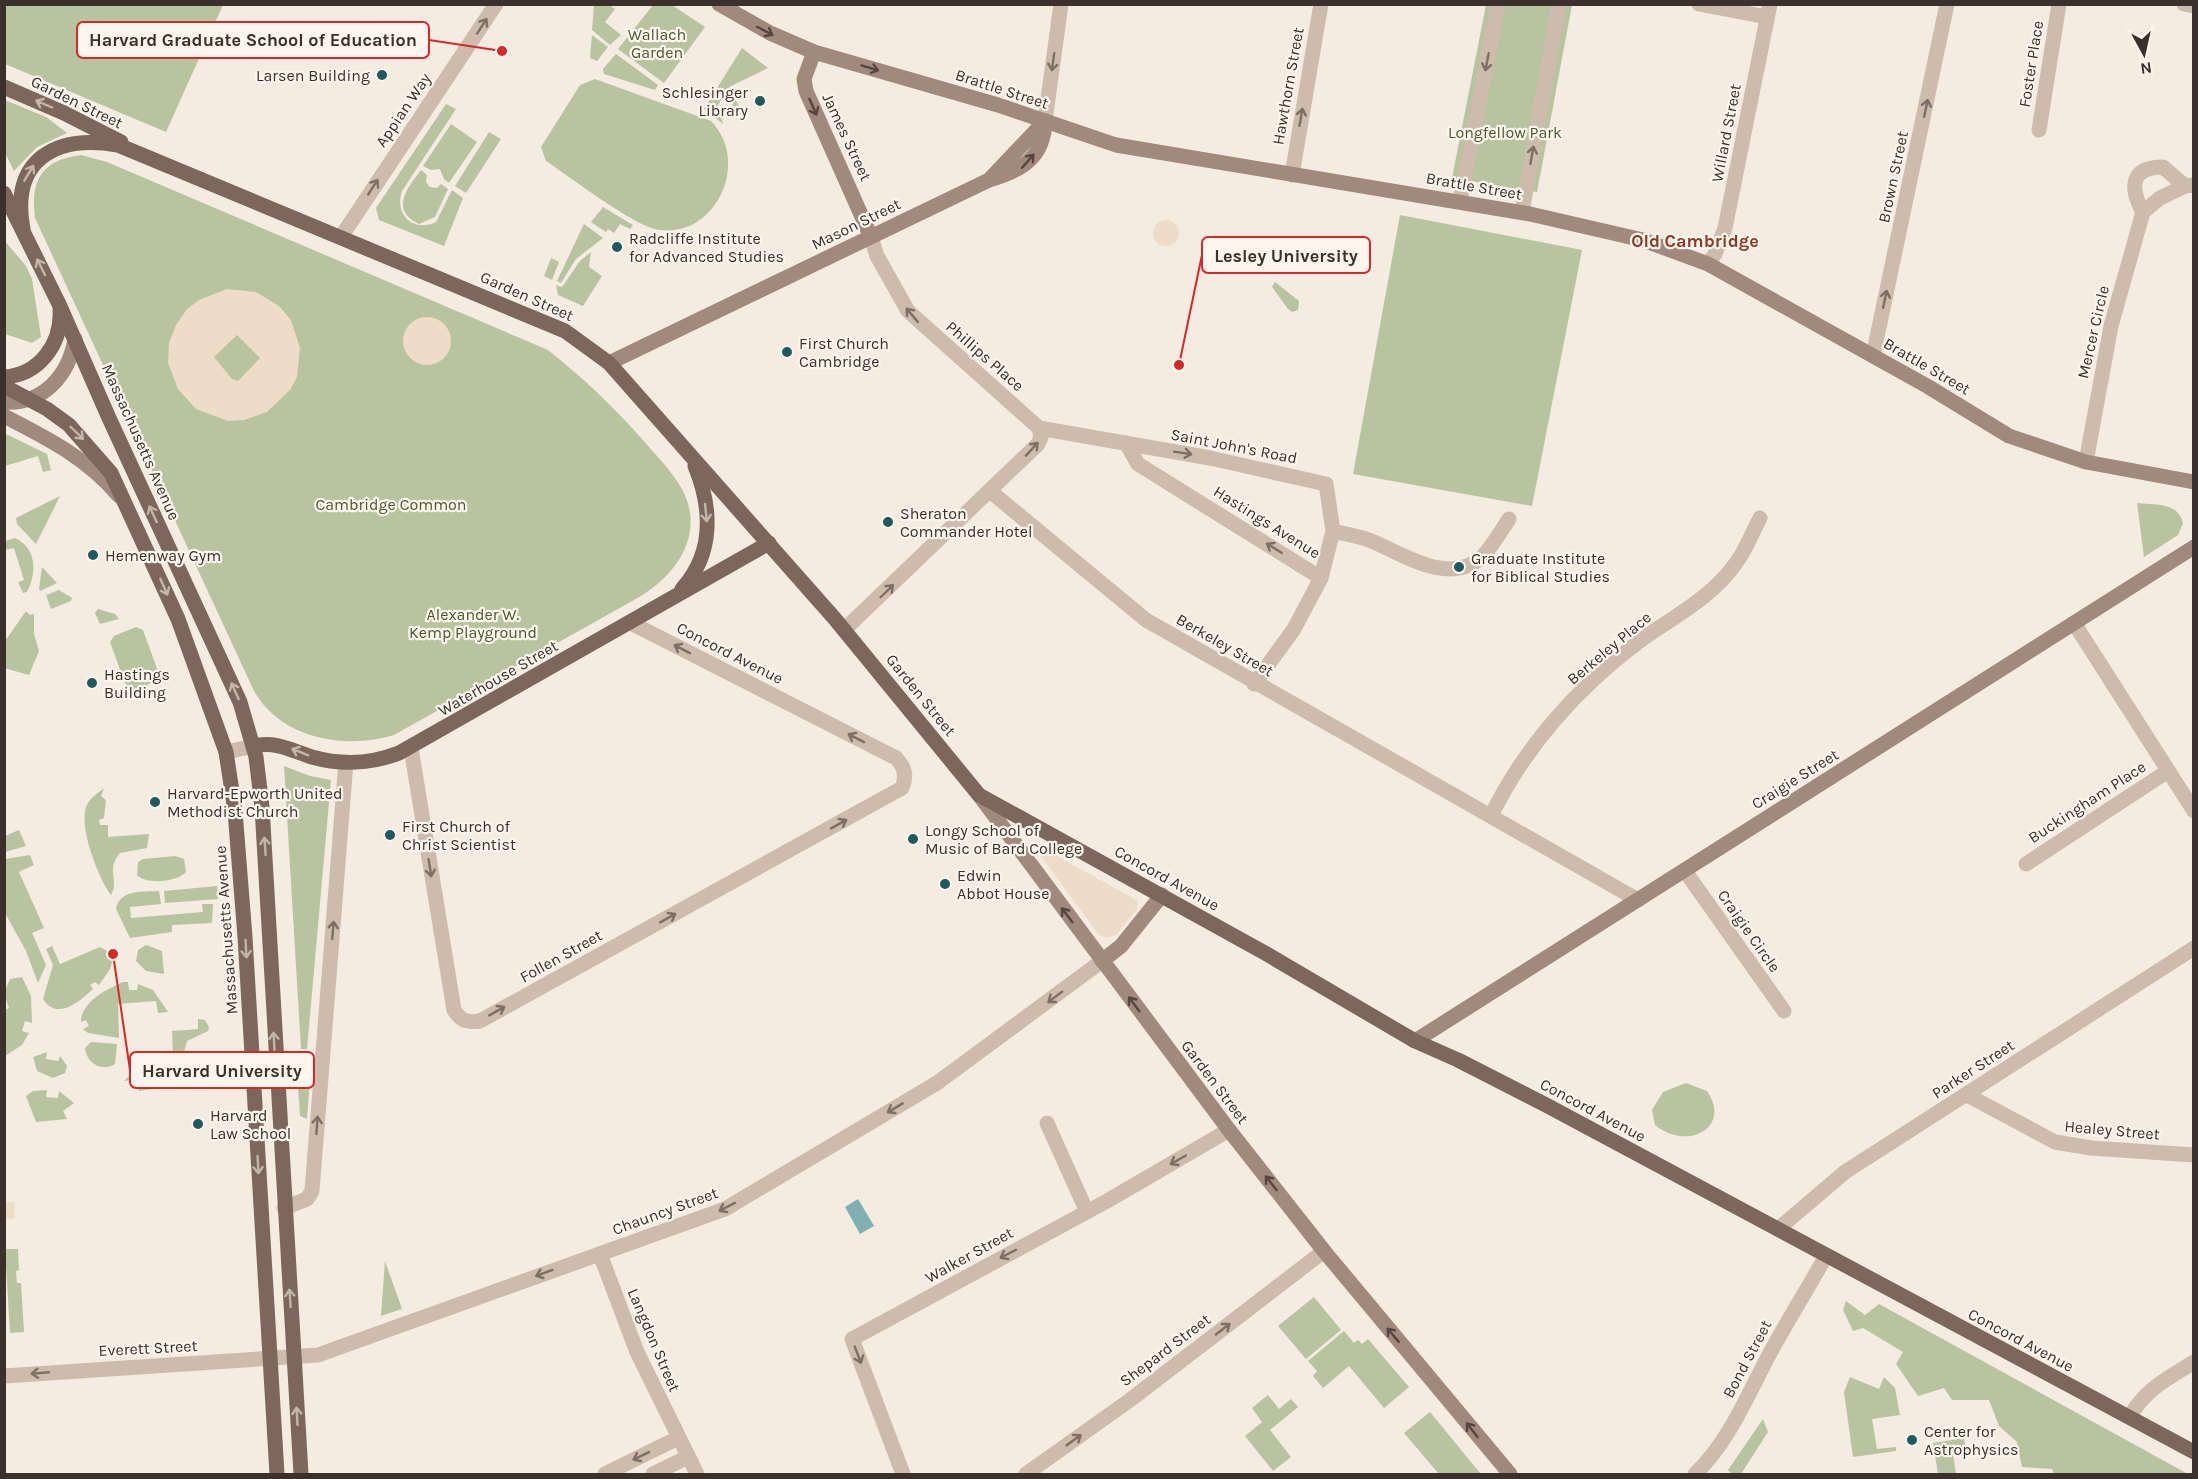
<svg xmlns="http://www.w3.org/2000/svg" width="2198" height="1479" viewBox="0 0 2198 1479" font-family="Karla,sans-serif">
<rect width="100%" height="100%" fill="#f4ebe1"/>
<g fill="#b8c4a0">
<path d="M4,5L5,4L223,5L166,132L5,64Z"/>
<path d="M594,5H609L615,9L605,22L621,35L610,45L592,30Z"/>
<path d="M653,5H672L705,27L664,83L618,49Z"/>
<path d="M1486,5H1572L1537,192L1452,178Z"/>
<path d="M592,35L608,47L597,61L590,58Z"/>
<path d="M742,48L768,68L729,87L743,114L738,116L731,101L721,100L718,105L723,124L704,109Z"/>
<path d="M616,54L658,85L655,90L604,74L603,69Z"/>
<path d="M595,79L711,121C752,163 714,242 655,229C632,224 570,177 546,161L541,147L580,85Z"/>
<path d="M5,100L46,117L67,133L37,147L14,171L5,153Z"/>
<path d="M446,104L456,109L402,191C394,214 413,233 436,222L452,190L463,198L444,246L379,220L376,208Z"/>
<path d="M451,124L477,142L449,183L444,179L440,169L431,170L423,166Z"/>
<path d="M489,132L501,139L466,193L455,186Z"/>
<path d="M81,155L107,162L548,350C582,377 613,406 642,439C653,452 667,466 677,481C708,526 682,571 641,596L394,735C345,750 281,739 254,691L35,218C30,180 42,160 81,155Z"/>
<path d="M421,170L427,175L426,182L430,187L437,188L441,184L448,189L435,217L419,224C389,210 408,187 421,170Z"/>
<path d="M603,207L633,225L630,229L620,224L614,233L608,229L606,232L591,222Z"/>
<path d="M1400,215L1582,250L1532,506L1353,474Z"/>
<path d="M584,224L603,238L576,259L561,283L557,281Z"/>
<path d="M4,240L26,266L32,279L41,337L32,343L5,334Z"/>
<path d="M591,252L589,267L602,276L583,306L558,295L556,285L562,287L580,261Z"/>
<path d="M551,258L559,262L552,280L544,276Z"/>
<path d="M1275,282L1299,301L1298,310L1292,312L1288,309L1272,287Z"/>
<path d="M4,433L47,454L51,470L43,472L38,456L5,466Z"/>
<path d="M60,496L36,544L17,524L16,518Z"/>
<path d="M2137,503C2155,505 2178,502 2183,523L2178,535L2144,557Z"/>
<path d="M15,538C37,548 37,573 27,592L23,593L18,582L24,580L14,548L5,550V541Z"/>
<path d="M42,567L57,583L40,591L39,589Z"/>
<path d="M59,590L72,598L71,601L51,609L46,595Z"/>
<path d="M98,609L115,614L119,619L100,624L95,613Z"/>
<path d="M26,611L30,615L34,614V634L39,651L29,675L4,668L5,641Z"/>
<path d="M136,627L143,630L160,677L158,680L133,691L125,683L110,642L114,636Z"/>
<path d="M284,766L310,776L331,780L307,1049H301Z"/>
<path d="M104,788L101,796L106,800L104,818L99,820L100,825H108V837L149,834L147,848L120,853C105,871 120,880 111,895C99,880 77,824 87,805C90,798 98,793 104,788Z"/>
<path d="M19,830L26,846L5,852V836Z"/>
<path d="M30,855L34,865L19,872L44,928L32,933L46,965L38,983L26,951L5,913V859Z"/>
<path d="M175,856L184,859L186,872C178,882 146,885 137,875L138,862L143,859Z"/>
<path d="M217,886L218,899L165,903L164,891Z"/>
<path d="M159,891L161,904L130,907L131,918L203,912L202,904H213L212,923L172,925V932L130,938L116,909C120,889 142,892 159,891Z"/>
<path d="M146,945L162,951L164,974L146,971L136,961L138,950Z"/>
<path d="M52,946L60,964L100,947L114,955L110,969L99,985L95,982L90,985L93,989C79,1002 57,1021 43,999L53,965L46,949Z"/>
<path d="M22,977L31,996L32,1023L25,1021L22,1031L29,1033L22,1045L5,1056V1010L9,1008L4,993L10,979Z"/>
<path d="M123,982H128L129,990H137L138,984L153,990L168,1012L158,1013L156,1001L118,1004L119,1038L88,1033L83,1029L89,1026L86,1020L81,1022C81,1002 107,989 123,982Z"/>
<path d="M198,1019L205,1020L209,1027L208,1031L187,1041L182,1060L171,1064L170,1056L173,1055L172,1031L198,1029Z"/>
<path d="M91,1042L117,1044L115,1064C101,1073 86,1062 85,1048Z"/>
<path d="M47,1052L46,1059L58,1061L60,1056L67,1066L65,1073L53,1078L37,1071L33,1057Z"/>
<path d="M296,1058H305L304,1074L310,1080L307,1119L300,1116Z"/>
<path d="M156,1073L163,1076L165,1087L139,1091L138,1079L124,1081L131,1074Z"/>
<path d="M1686,1083L1707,1091C1732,1127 1688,1152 1655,1125L1652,1110L1663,1092Z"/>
<path d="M47,1090L46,1097L58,1098L59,1091L74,1103L63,1111L67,1119L36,1122L26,1096L33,1091Z"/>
<path d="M5,1249H18L19,1270L16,1271L17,1283H21L24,1332L10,1333Z"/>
<path d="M385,1261L402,1309L381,1316Z"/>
<path d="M1314,1297L1341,1330L1306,1359L1278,1326Z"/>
<path d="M1846,1301L1865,1315L1879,1304L2188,1474H2054L2052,1469L2022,1467L2017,1442L1999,1426L1989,1400H1952L1944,1388L1918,1396L1896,1364L1903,1352L1863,1328L1853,1331L1843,1310Z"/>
<path d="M1344,1331L1354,1343L1358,1340L1362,1344L1368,1339L1409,1387L1384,1408L1349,1366L1323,1388L1313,1376L1317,1371L1308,1361Z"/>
<path d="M1850,1377L1879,1389L1884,1377L1895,1388L1900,1415L1872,1419L1877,1449L1896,1447V1451L1853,1457L1844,1392Z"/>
<path d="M1268,1395L1279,1409L1291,1399L1298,1407L1270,1430L1291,1457L1273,1471L1245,1436L1262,1422L1252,1408Z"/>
<path d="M1430,1412L1480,1473L1478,1474H1439L1404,1433Z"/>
<path d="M1763,1419L1768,1432L1741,1474H1732L1728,1470Z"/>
<path d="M1964,1438L1966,1452L1953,1454L1956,1474H1938L1933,1443Z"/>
</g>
<g fill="#ecdcc8" fill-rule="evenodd">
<circle cx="1166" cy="233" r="13"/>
<path d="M227,289L256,292L279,306L291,320L300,348L297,377L290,390L267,412L244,420L228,421L196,409L178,389L168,363L169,343L176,325L187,309L199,300ZM237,335L260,358L238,381L232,379L214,357Z"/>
<circle cx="427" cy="341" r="24"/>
<path d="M1041,847L1138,901L1137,909L1116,935L1108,938L1099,935L1037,851Z"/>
<path d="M14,1202L15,1218L5,1219V1203Z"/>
</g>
<path fill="#7fb0b2" d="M858,1199L874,1226L860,1234L845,1207Z"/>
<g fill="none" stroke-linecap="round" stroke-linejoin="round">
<g stroke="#cdbbac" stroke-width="15">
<path d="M1699,4L1767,17"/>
<path d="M2184,4L2194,6"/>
<path d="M1045,121L1061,4"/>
<path d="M2039,130L2059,4"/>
<path d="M1292,175L1321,4"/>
<path d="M1460,201L1498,4"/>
<path d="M1522,212L1559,4"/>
<path d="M2143,212C2129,187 2131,167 2163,167L2185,186"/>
<path d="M341,237L496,4"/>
<path d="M1708,264L1715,254L1725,228L1770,4"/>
<path d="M1873,356L1947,4"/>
<path d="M1039,428L1210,458L1326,484L1333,531L1321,578"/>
<path d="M1126,443L1138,464L1321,578L1294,629L1254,684"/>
<path d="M2086,462L2111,326L2143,212L2160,198L2185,186L2194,185"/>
<path d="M990,491L1146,620L1638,900"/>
<path d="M1333,531C1345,534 1358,536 1369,540C1402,553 1448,587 1482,557C1492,547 1501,531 1509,519"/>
<path d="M2074,623L2194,811"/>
<path d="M844,630L1038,444L1041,437L1039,428L908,311L877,256L871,237"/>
<path d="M411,748L454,1010C461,1021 467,1023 480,1021L902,788C907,777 905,767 896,758L631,623"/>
<path d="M226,752L254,746"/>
<path d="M1491,816C1524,748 1577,688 1637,643C1671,618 1712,598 1736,563C1746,550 1752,533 1760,518"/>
<path d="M2026,864L2168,771"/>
<path d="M1685,871L1784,1011"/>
<path d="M1967,1095L2055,1142L2091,1148L2194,1155"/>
<path d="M1047,1123L1087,1212"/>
<path d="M284,1208L307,1199L312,1191L346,762"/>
<path d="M1778,1229L1845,1172L2194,948"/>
<path d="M600,1254L637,1352L697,1474"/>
<path d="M4,1376L318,1355L725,1209L937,1083L1102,961"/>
<path d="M2130,1417C2144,1390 2168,1378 2194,1362"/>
<path d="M605,1474L678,1438"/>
<path d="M653,1474L688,1457"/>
<path d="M903,1474L852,1339L1107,1201L1229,1130"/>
<path d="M1026,1474L1130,1400L1324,1251"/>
<path d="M1695,1474C1729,1442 1748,1394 1770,1353C1788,1320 1808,1288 1826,1256"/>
</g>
<g stroke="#a18a7d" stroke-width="15">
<path d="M719,4L770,33L814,52L998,105L1116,145L1530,214L1643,240L1708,264L1927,386L2009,436L2086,462L2194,482"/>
<path d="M814,52L804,79L806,91L871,237"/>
<path d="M991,178L1045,121"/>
<path d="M609,363L989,180C1021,171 1044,158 1045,121"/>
<path d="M4,402C43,405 69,375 75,339"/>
<path d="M4,416C47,438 87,458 119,496"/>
<path d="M979,795L1229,1130L1324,1251L1510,1474"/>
<path d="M1102,961L1121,946L1162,895"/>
<path d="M1415,1041L2194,547"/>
</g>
<g stroke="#7d675c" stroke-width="15">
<path d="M4,87L64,113L121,142"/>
<path d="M4,193L59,304L109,418L240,702L256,757L262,807L301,1474"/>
<path d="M23,229C10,160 55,134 118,145L565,331L609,363L835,619L979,795L1265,953L1415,1041L1458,1060L1546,1105L2194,1452"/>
<path d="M4,377C39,375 62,344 60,310"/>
<path d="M4,386L47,409L69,425L111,473L178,619L226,752L235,811L245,937L277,1474"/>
<path d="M682,589C714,553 712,508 695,466"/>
<path d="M254,746C277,741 290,750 312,757C340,765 371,764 399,753L769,543"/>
</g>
</g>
<defs><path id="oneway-shaft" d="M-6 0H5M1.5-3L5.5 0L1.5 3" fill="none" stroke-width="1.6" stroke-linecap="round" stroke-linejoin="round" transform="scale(1.5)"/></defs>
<g stroke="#7d6f65">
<use href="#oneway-shaft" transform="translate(482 26) rotate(-57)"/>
<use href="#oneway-shaft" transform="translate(1053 62) rotate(98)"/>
<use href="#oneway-shaft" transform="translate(1487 62) rotate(101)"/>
<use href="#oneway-shaft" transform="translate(1926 108) rotate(-78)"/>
<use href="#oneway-shaft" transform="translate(1301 117) rotate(-80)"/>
<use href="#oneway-shaft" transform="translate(1532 155) rotate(-80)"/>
<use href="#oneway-shaft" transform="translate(373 187) rotate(-57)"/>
<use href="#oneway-shaft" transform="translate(1885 299) rotate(-78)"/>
<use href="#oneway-shaft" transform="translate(912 315) rotate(-130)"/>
<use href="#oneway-shaft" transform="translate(1032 449) rotate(-47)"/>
<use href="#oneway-shaft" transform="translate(1183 453) rotate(9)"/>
<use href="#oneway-shaft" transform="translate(1274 548) rotate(-148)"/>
<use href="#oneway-shaft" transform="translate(887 591) rotate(-44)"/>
<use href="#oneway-shaft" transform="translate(682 649) rotate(-153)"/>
<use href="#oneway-shaft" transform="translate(856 738) rotate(-153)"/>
<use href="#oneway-shaft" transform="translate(839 824) rotate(-29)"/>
<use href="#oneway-shaft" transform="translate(430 868) rotate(81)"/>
<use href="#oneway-shaft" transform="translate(668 918) rotate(-29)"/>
<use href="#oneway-shaft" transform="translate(333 930) rotate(-85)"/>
<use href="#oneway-shaft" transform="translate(1055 997) rotate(143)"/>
<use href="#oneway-shaft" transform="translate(497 1011) rotate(-29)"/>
<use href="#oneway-shaft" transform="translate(895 1108) rotate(149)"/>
<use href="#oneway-shaft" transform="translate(317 1125) rotate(-86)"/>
<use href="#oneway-shaft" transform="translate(1178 1160) rotate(150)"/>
<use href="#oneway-shaft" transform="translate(727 1207) rotate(153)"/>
<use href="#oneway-shaft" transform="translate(1008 1254) rotate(152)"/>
<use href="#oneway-shaft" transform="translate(544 1273) rotate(160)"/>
<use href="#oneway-shaft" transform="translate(1223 1329) rotate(-38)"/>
<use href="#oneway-shaft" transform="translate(858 1355) rotate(69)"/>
<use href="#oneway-shaft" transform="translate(40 1373) rotate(175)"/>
<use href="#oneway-shaft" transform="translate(1074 1440) rotate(-36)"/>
<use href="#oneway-shaft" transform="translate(641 1456) rotate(154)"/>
</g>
<g stroke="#544640">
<use href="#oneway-shaft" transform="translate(765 31) rotate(28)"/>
<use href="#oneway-shaft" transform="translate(870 68) rotate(17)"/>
<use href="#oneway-shaft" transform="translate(813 107) rotate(66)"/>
<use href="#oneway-shaft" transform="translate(1028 161) rotate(-49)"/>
<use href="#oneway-shaft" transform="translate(1067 915) rotate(-127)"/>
<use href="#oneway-shaft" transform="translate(1134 1004) rotate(-127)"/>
<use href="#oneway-shaft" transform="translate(1271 1183) rotate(-128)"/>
<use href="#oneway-shaft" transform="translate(1393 1335) rotate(-130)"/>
<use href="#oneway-shaft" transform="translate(1472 1430) rotate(-128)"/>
</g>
<g stroke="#c2b5ac">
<use href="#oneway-shaft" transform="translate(44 104) rotate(-157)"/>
<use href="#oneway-shaft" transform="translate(29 173) rotate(-59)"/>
<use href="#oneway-shaft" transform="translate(41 267) rotate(-116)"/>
<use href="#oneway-shaft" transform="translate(77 433) rotate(44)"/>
<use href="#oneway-shaft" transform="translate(706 513) rotate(84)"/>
<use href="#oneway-shaft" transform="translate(153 514) rotate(-115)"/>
<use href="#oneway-shaft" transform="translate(164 587) rotate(66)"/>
<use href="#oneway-shaft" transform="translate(235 691) rotate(-114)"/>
<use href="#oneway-shaft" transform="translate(300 752) rotate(-158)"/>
<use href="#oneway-shaft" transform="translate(265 846) rotate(-94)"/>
<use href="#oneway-shaft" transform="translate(246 949) rotate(87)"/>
<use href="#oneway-shaft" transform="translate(274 1041) rotate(-93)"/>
<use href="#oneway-shaft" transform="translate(258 1165) rotate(87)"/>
<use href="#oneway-shaft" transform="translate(290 1298) rotate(-94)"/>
<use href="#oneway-shaft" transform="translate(297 1416) rotate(-93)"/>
</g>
<g fill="#1f5a5e" stroke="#fbf5ee" stroke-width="2">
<circle cx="382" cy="75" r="6"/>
<circle cx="760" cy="101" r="6"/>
<circle cx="617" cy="247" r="6"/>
<circle cx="787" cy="352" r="6"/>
<circle cx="888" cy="522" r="6"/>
<circle cx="93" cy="555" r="6"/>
<circle cx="1459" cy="567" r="6"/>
<circle cx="92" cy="683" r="6"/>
<circle cx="155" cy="802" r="6"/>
<circle cx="390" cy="835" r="6"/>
<circle cx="913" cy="839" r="6"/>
<circle cx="945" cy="884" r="6"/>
<circle cx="198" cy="1124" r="6"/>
<circle cx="1912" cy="1440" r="6"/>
</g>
<g text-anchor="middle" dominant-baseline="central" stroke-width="4.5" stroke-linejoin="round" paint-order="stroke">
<g font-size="16" fill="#4a5a2e" stroke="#fbf5ee">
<text x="657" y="34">Wallach<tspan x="657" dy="18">Garden</tspan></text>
<text x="1505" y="132">Longfellow Park</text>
<text x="391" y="504">Cambridge Common</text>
<text x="473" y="614">Alexander W.<tspan x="473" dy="18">Kemp Playground</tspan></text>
</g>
<g font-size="16" fill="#3b302b" stroke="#fbf5ee">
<text transform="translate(2031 64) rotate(-81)">Foster Place</text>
<text transform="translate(1288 86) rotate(-80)">Hawthorn Street</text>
<text transform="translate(1002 89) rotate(18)">Brattle Street</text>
<text transform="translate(77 102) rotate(26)">Garden Street</text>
<text transform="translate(403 110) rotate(-56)">Appian Way</text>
<text transform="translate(1726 133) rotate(-79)">Willard Street</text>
<text transform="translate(847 137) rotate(65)">James Street</text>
<text transform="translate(1893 177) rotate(-78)">Brown Street</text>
<text transform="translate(1474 186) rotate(10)">Brattle Street</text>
<text transform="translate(856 224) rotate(-26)">Mason Street</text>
<text transform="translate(527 296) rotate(24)">Garden Street</text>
<text transform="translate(2093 332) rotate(-77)">Mercer Circle</text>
<text transform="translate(985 356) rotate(41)">Phillips Place</text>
<text transform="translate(1927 366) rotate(30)">Brattle Street</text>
<text transform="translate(141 442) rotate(66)">Massachusetts Avenue</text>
<text transform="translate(1234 446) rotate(11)">Saint John's Road</text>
<text transform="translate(1267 522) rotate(32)">Hastings Avenue</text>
<text transform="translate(1225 645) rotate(30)">Berkeley Street</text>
<text transform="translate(1609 648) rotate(-40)">Berkeley Place</text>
<text transform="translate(730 653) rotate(27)">Concord Avenue</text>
<text transform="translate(498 678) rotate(-30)">Waterhouse Street</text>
<text transform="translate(921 695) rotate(51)">Garden Street</text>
<text transform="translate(1795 779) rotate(-32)">Craigie Street</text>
<text transform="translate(2087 802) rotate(-33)">Buckingham Place</text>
<text transform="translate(1167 878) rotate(29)">Concord Avenue</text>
<text transform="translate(226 930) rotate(-94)">Massachusetts Avenue</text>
<text transform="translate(1749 931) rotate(55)">Craigie Circle</text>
<text transform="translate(561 956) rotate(-29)">Follen Street</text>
<text transform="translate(1973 1069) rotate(-33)">Parker Street</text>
<text transform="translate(1215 1082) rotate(53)">Garden Street</text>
<text transform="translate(1593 1110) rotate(28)">Concord Avenue</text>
<text transform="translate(2112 1130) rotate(5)">Healey Street</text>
<text transform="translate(665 1211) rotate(-20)">Chauncy Street</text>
<text transform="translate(969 1255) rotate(-29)">Walker Street</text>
<text transform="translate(654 1340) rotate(67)">Langdon Street</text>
<text transform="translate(2021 1340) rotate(28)">Concord Avenue</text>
<text transform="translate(148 1348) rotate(-3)">Everett Street</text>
<text transform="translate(1165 1350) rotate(-37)">Shepard Street</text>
<text transform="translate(1747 1359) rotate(-62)">Bond Street</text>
</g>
<g font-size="16" fill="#3b302b" stroke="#fbf5ee" text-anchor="start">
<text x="370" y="75" text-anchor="end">Larsen Building</text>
<text x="748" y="92" text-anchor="end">Schlesinger<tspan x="748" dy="18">Library</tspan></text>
<text x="629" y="238">Radcliffe Institute<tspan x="629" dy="18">for Advanced Studies</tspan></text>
<text x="799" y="343">First Church<tspan x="799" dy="18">Cambridge</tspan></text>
<text x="900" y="513">Sheraton<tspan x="900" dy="18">Commander Hotel</tspan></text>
<text x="105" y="555">Hemenway Gym</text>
<text x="1471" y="558">Graduate Institute<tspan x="1471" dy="18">for Biblical Studies</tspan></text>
<text x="104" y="674">Hastings<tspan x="104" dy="18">Building</tspan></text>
<text x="167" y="793">Harvard-Epworth United<tspan x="167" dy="18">Methodist Church</tspan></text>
<text x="402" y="826">First Church of<tspan x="402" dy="18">Christ Scientist</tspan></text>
<text x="925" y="830">Longy School of<tspan x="925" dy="18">Music of Bard College</tspan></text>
<text x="957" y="875">Edwin<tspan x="957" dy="18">Abbot House</tspan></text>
<text x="210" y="1115">Harvard<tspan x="210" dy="18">Law School</tspan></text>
<text x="1924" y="1431">Center for<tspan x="1924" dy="18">Astrophysics</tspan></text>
</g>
<g font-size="18" font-weight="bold" fill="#8c3b22" stroke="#fbf5ee">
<text x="1695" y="241">Old Cambridge</text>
</g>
</g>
<path fill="none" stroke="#d62828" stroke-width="2" d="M502 51L429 40M1179 365L1202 255M113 954L130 1070"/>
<g fill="#d62828" stroke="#fbf5ee" stroke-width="2">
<circle cx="502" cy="51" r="6"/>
<circle cx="1179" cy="365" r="6"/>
<circle cx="113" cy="954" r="6"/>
</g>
<g fill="#fbf5ee" stroke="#d62828" stroke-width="2">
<rect x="77" y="22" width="352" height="36" rx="6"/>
<rect x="1202" y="237" width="168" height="36" rx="6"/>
<rect x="130" y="1052" width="184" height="36" rx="6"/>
</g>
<g font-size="18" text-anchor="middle" font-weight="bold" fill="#3b302b">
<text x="253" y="46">Harvard Graduate School of Education</text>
<text x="1286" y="262">Lesley University</text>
<text x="222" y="1077">Harvard University</text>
</g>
<rect width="2198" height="1479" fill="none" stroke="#3b302b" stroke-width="12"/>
<g transform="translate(2144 54) rotate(172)" stroke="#fbf5ee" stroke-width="4.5" paint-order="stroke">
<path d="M0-4.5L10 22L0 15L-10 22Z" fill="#3b302b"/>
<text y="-9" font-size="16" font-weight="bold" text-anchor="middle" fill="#3b302b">N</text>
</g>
</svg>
